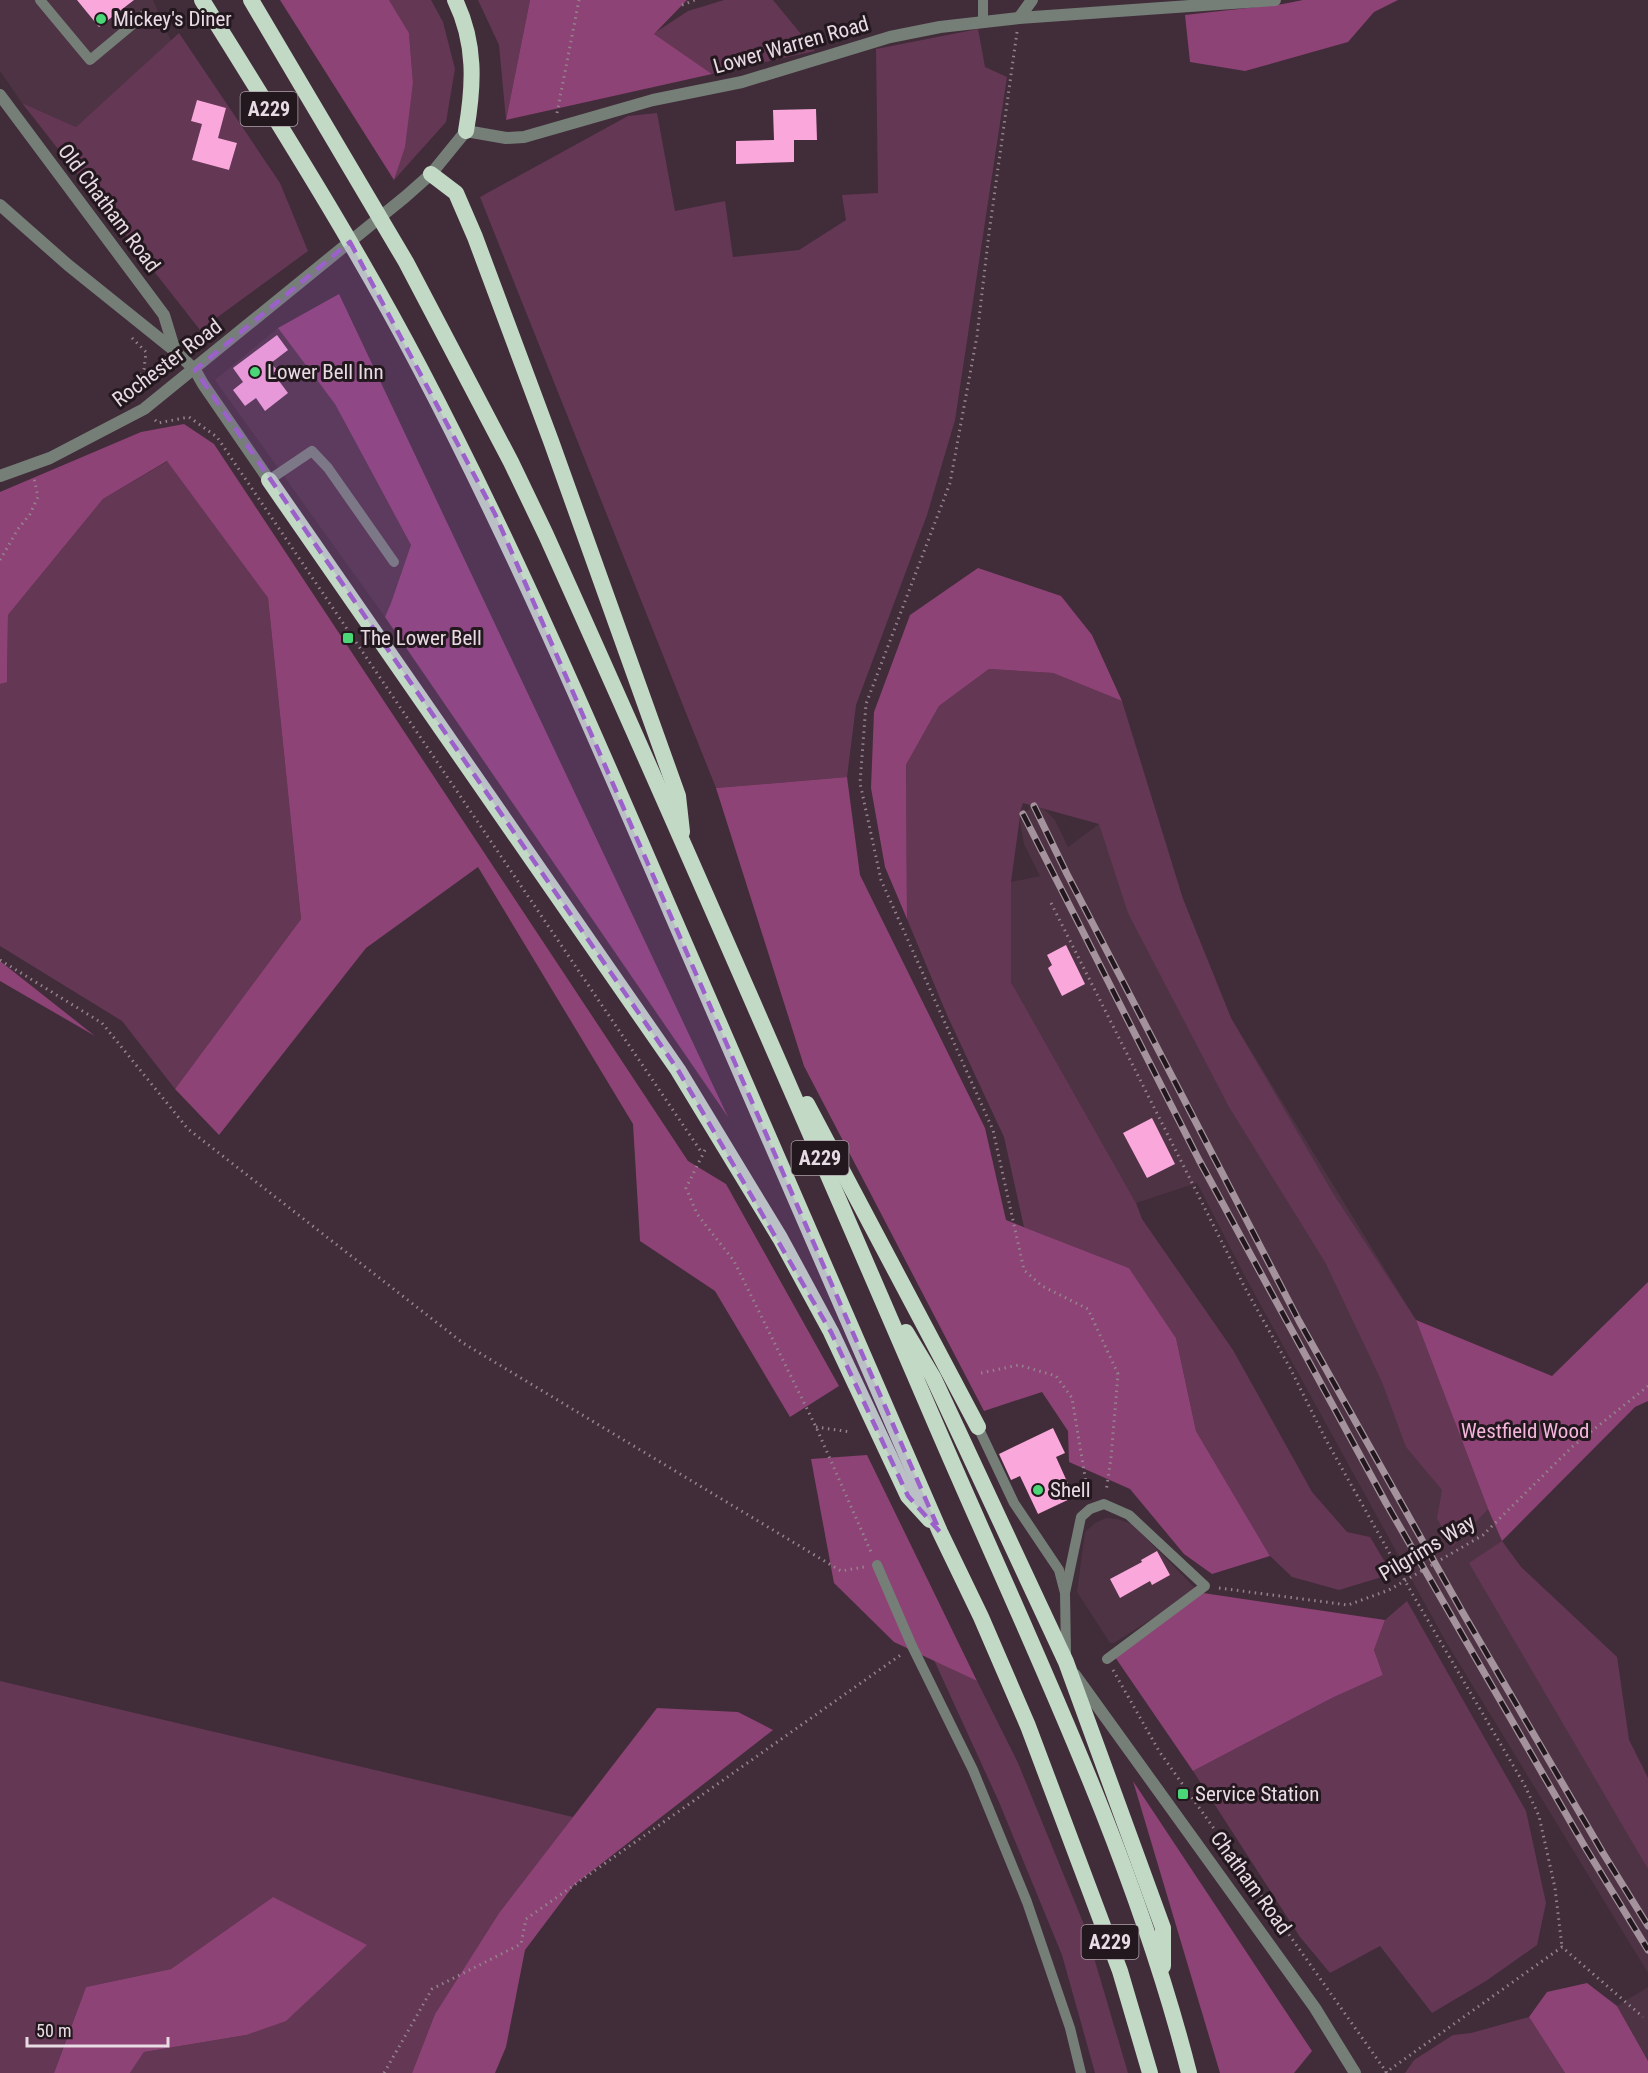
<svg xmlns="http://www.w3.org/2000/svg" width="1648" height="2073" viewBox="0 0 1648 2073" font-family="'Roboto Condensed',sans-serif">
<rect width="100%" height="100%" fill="#412c39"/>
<g fill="#4e3344">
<path d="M0,0H153L171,41L76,127L22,103L0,71Z"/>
<path d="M278,328L335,404L411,545L391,603L385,617L215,380Z"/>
<path d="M1032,807H1039L1045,810L1055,820L1068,847L1099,824L1154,809L1183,899L1231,1018L1416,1320L1488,1509L1502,1541L1521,1567L1617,1657L1629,1740L1648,1778V1973L1446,1642L1248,1282L1197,1183L1136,1203L1011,982V882L1040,876L1024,844L1020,822L1023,814Z"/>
<path d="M1106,1518L1117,1519L1132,1524L1197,1590L1114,1643H1110L1077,1592L1085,1532L1095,1523Z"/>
<path d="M1648,1987V2061L1617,2006Z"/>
</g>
<g fill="#643754" fill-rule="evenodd">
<path d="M389,0H431L443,22L455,69L446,122L394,180L404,147L413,83L409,33Z"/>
<path d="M478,0H530L506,120L499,45Z"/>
<path d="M724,0H773L815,51L712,74L653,34L688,11Z"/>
<path d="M978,29L985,67L1007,77L955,420L927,515L856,705L847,777L716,788L480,197L628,116L657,113L675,211L725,201L733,257L799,250L846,220L842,195L878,193L876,49Z"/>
<path d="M179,33L280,183L308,251L200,330L22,103L76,127ZM197,100L218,138L237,143L229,170L192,160L202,124L191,121Z"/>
<path d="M168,461L268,598L301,919L175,1089L122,1021L0,946V684L7,681L8,615L103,499Z"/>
<path d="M989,669L1053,673L1122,701L1183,899L1231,1018L1334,1195L1416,1320L1488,1509L1452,1547L1437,1518L1442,1490L1406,1447L1382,1382L1325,1262L1229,1107L1128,913L1099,824L1023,803L1021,809L1011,882V982L1136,1203L1142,1219L1233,1350L1312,1492L1347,1532L1370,1537L1392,1574L1339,1590L1292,1577L1270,1556L1196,1431L1176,1338L1129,1268L1024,1227L1004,1137L947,1015L907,919L906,765L939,706Z"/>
<path d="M1502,1541L1521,1567L1617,1657L1629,1740L1648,1778V1869L1469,1563Z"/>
<path d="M1407,1601L1526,1811L1546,1903L1537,1945L1486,1981L1432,2013L1380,1946L1330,1973L1300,1937L1193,1771L1332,1698L1383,1675L1374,1650L1385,1620Z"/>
<path d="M934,1660L977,1681L1018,1763L1085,1927L1128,2073H1095L1062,1955L999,1802Z"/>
<path d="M0,1681L573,1817L499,1913L435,2014L412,2073H130L144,2052L246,2035L273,1897L171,1969L86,1987L54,2073H0Z"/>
<path d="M1529,2017L1565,2073H1405L1414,2060L1453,2035L1471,2033Z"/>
</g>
<g fill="#8d4375">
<path d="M280,0H389L409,33L413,83L405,147L394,180Z"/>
<path d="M530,0H687L654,34L712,74L506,120Z"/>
<path d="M1303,0H1398L1374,12L1348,42L1245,71L1190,62L1185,15L1283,4Z"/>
<path d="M339,294L728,1117L385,617L391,603L411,545L335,404L278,328Z"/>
<path d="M184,424L214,444L688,1161L726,1184L839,1386L790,1417L715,1291L640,1241L633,1124L478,867L366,948L219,1135L175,1089L301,919L268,598L167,461L103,499L8,615L7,682L0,684V492L141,432Z"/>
<path d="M978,568L1061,596L1092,635L1122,701L1053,673L989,669L939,706L906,765L907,919L885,867L871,788L874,712L910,615Z"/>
<path d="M847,777L860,875L985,1128L1006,1220L1129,1268L1176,1338L1196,1431L1270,1556L1212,1574L1184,1554L1130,1489L1069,1462L1068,1431L1042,1392L984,1411L804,1066L716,788Z"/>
<path d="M0,961L95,1036L0,981Z"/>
<path d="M1648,1282V1401L1635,1407L1502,1541L1488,1509L1416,1320L1552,1376Z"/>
<path d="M867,1455L977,1681L894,1642L834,1583L811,1459Z"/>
<path d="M1203,1593L1385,1620L1374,1650L1383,1675L1332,1698L1193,1771L1115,1657Z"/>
<path d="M657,1708L738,1712L773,1730L574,1885L525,1950L506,2047L495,2073H412L435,2014L499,1913Z"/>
<path d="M1133,1781L1312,2051L1294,2073H1220Z"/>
<path d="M273,1897L367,1945L286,2021L246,2035L144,2052L130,2073H54L86,1987L171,1969Z"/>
<path d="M1587,1983L1617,2006L1648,2061V2073H1565L1529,2017L1547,1992Z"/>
</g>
<g fill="#faa7dc">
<path d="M77,0H134L99,27Z"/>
<path d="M197,100L226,108L218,138L237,143L229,170L192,160L202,124L191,121Z"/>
<path d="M816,109L817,140H794V162L736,164V141L774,140L773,110Z"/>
<path d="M277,335L288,350L271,363L277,370L273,373L288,393L265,411L256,398L245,406L233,390L243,382L233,368Z"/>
<path d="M1066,945L1085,984L1062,996L1048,968L1052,965L1047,955Z"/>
<path d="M1152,1118L1175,1164L1147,1178L1123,1133Z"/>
<path d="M1053,1428L1065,1453L1056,1457L1074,1497L1038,1514L1020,1476L1011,1480L999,1454Z"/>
<path d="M1157,1551L1170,1575L1152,1585L1150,1581L1120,1598L1110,1579L1142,1562L1141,1560Z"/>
</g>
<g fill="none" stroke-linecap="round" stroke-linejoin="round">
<g stroke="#94838d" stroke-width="3" stroke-dasharray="1.5 4.5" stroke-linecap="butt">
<path d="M682,5L695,0"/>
<path d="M1017,32L989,233L977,336L950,483L866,704L860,783L881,880L993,1130L1024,1270L1042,1286L1088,1309L1118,1374L1111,1458L1106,1492"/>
<path d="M557,113L579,0"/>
<path d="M132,338L146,352L144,369L133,390L137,396"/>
<path d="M155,420L158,423L189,417L217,437L702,1153"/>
<path d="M0,560L18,529L30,514L38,497L34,478"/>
<path d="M1051,903L1244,1286L1290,1368L1326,1440L1413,1595L1524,1784L1539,1816L1555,1888L1562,1947"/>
<path d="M0,960L102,1023L188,1129L463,1343L841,1571L864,1567"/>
<path d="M705,1150L686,1188L697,1214L734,1261L816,1427L871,1552"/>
<path d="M981,1373L1019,1365L1056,1376L1072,1398L1088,1495"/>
<path d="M816,1427L851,1432"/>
<path d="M1219,1588L1348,1605L1389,1590L1483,1535L1572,1447L1648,1386"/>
<path d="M1113,1670L1159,1751L1387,2073"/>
<path d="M384,2073L432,1989L521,1944L526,1919L902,1654"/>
<path d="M1385,2073L1562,1947L1643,2017"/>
</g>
<g stroke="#757f77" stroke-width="10">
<path d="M40,0L90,60L144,15"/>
<path d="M983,23V0"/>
<path d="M269,480L312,451L328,468L394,562"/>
<path d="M978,1427L1014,1503L1059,1570L1065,1593L1066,1653"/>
<path d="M877,1565L912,1646L973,1770L1027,1902L1070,2028L1081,2073"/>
<path d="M1065,1593L1081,1517L1090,1509L1104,1504L1129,1515L1205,1586L1107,1659"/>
</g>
<g stroke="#757f77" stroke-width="12">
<path d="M1019,18L1032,0"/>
<path d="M0,95L164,315L175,351"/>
<path d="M466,131L506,138L524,137L653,100L742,82L890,37L940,27L1019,18L1275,0"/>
<path d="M1075,1675L1315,2008L1355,2073"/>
</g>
<g stroke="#757f77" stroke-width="12">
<path d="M0,205L68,265L175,351L195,370L203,384L269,480"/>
<path d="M0,476L50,458L144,409L405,197L431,174L466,131"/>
</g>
<g stroke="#c2d9c6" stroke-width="16">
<path d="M202,0C277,121 354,242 420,368C513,545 592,729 671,912C761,1119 851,1326 940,1532L981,1617L1028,1726L1120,1971L1150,2073"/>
<path d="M251,0L406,262L511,462L546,535C678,828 806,1123 933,1418C1025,1633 1131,1845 1189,2073"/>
<path d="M455,0C476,43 474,85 466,131"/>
<path d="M431,174L456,193L475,237L551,441L678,796L682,832"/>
<path d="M269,480L678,1070L780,1238L831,1332L908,1496L930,1520"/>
<path d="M807,1104L978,1427"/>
<path d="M906,1332L933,1377L1066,1662L1163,1928V1966"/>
</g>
<defs>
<g id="rail">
<path d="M1034,806L1067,874L1299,1321L1463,1613L1603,1853L1648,1926"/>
<path d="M1023,814L1199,1160L1386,1503L1585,1847L1648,1950"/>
</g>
</defs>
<use href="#rail" stroke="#a4939d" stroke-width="7"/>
<use href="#rail" stroke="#22181e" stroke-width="4.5" stroke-dasharray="14" stroke-linecap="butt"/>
</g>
<path fill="#9c60ca" fill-opacity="0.2" stroke="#9c60ca" stroke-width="4.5" stroke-dasharray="12 8" stroke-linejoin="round" d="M350,242L495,514L940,1532L908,1496L831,1332L678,1070L195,370Z"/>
<g fill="#4bd677" stroke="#22181e" stroke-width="2">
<circle cx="101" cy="19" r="6"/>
<circle cx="255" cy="372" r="6"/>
<rect x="342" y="632" width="12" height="12" rx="3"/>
<circle cx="1038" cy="1490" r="6"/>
<rect x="1177" y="1788" width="12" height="12" rx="3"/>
</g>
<g text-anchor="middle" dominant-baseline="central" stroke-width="6" stroke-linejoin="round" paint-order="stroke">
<g fill="#22181e" stroke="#ada0a8" stroke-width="1.5">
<rect x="240.5" y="92" width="57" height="34" rx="4.5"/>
<rect x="791.5" y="1141" width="57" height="34" rx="4.5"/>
<rect x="1081.5" y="1925" width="57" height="34" rx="4.5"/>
</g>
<g font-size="20" font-weight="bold" fill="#e9dbe3">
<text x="269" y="109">A229</text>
<text x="820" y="1158">A229</text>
<text x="1110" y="1942">A229</text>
</g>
<g font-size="21" fill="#e9dbe3" stroke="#22181e" text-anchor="start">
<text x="113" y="19">Mickey's Diner</text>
<text x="267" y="372">Lower Bell Inn</text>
<text x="360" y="638">The Lower Bell</text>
<text x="1050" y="1490">Shell</text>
<text x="1195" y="1794">Service Station</text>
</g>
<g font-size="21" fill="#e9dbe3" stroke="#22181e">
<text transform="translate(791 45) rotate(-16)">Lower Warren Road</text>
<text transform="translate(109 208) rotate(53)">Old Chatham Road</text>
<text transform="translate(167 363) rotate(-37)">Rochester Road</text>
<text transform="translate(1427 1548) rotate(-31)">Pilgrims Way</text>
<text transform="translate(1251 1883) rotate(54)">Chatham Road</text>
</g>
<g font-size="21" fill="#f5b6dd" stroke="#22181e">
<text x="1525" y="1431">Westfield Wood</text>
</g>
</g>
<path d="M27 2037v9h141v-9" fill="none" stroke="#e9dbe3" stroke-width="3"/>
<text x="36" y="2037" font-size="18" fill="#e9dbe3" stroke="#22181e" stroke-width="4.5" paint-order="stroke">50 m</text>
</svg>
